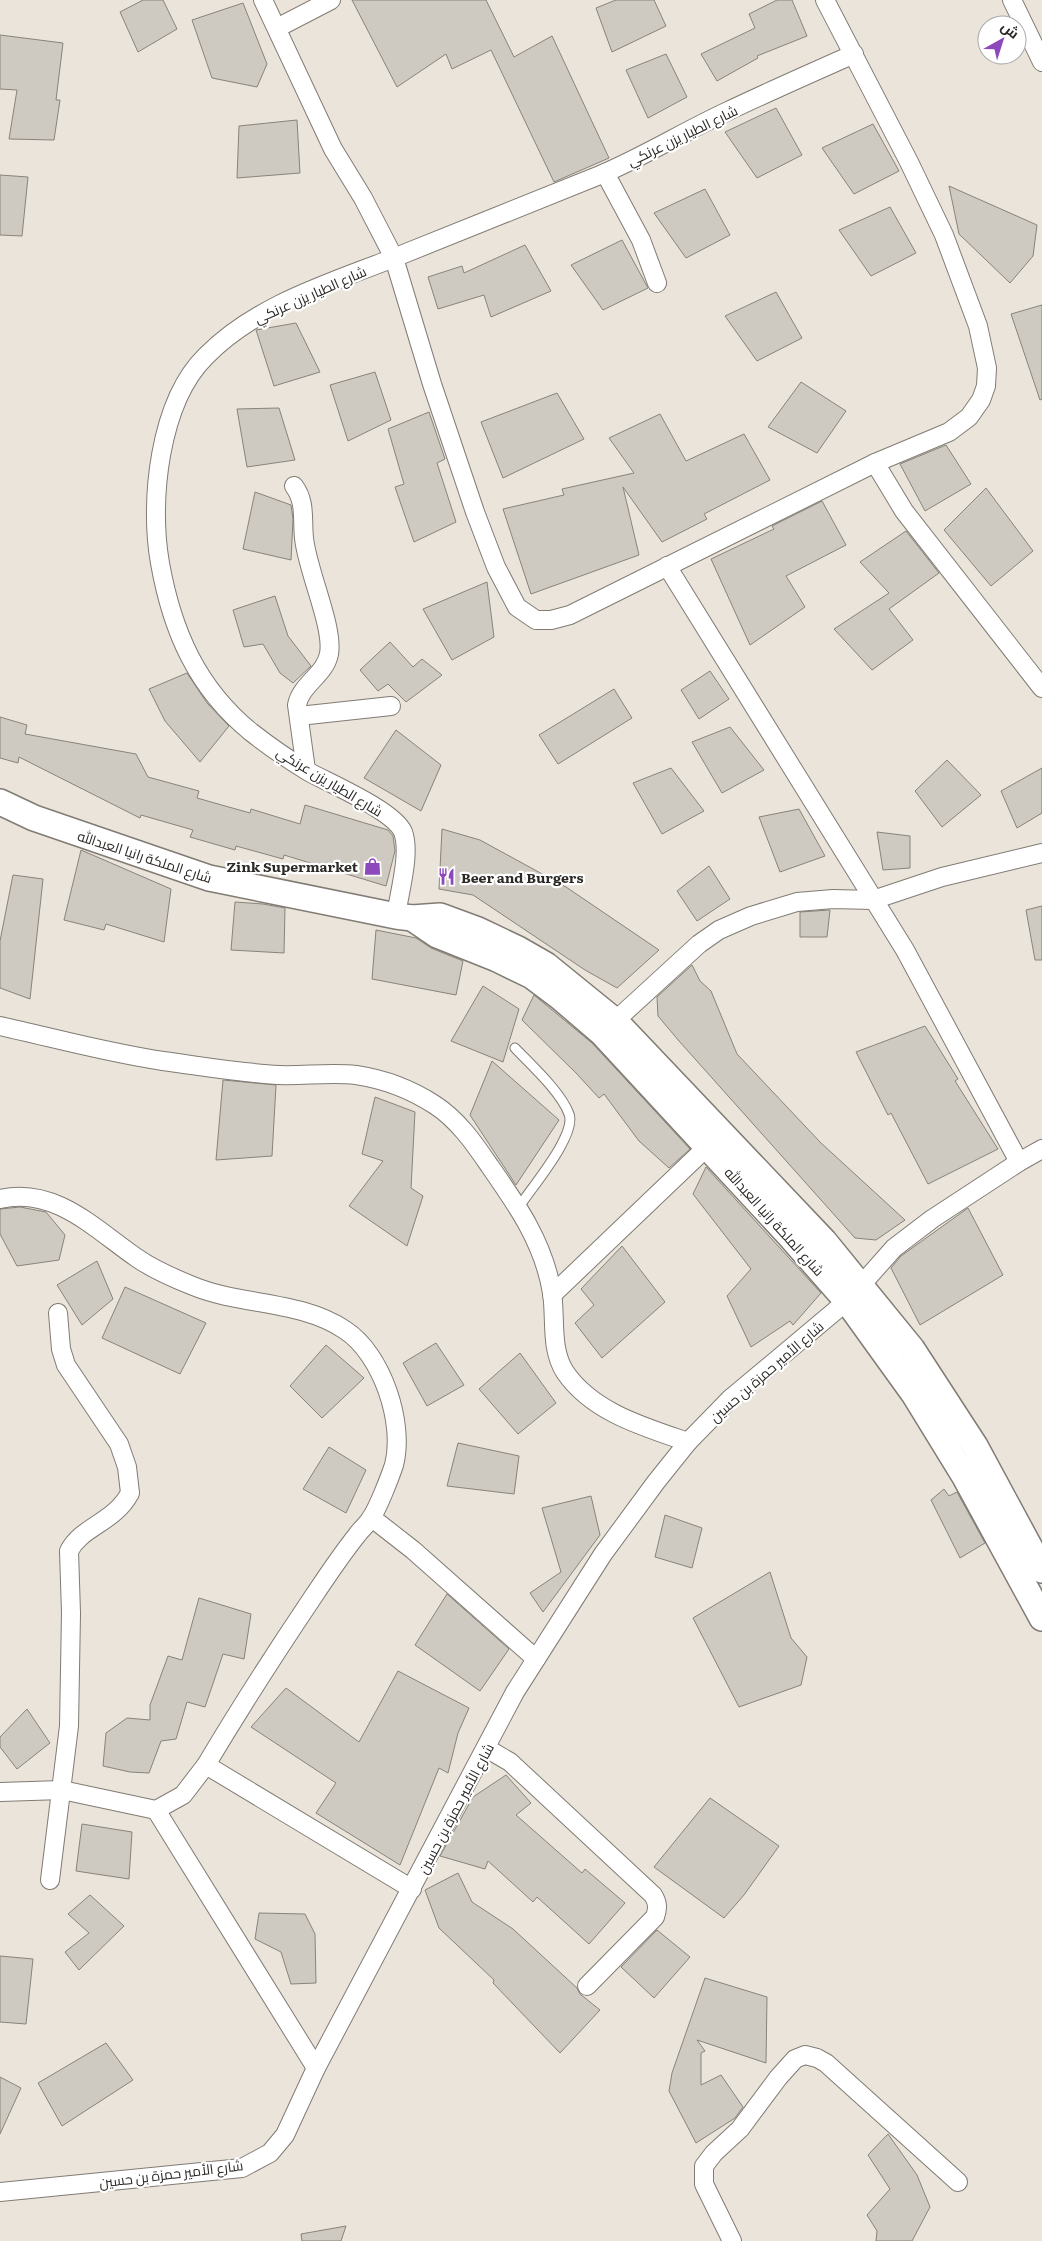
<svg xmlns="http://www.w3.org/2000/svg" width="1042" height="2241" viewBox="0 0 1042 2241" font-family="Literata,Cairo,serif">
<rect width="100%" height="100%" fill="#eae4db"/>
<g fill="#cfcac1" stroke="#88837b">
<path d="M143,0H163L177,29L138,52L120,12Z"/>
<path d="M352,0H486L514,57L552,36L609,158L554,182L491,50L452,69L446,54L397,87Z"/>
<path d="M616,0H654L666,26L612,52L596,8Z"/>
<path d="M777,0H792L807,36L757,56L758,58L717,81L701,54L755,28L749,14Z"/>
<path d="M243,3L267,64L257,87L212,78L192,20Z"/>
<path d="M0,35L63,43L56,100H60L54,140L9,139L17,90L0,89Z"/>
<path d="M666,54L687,97L648,118L626,70Z"/>
<path d="M776,108L802,155L757,178L725,132Z"/>
<path d="M297,120L300,173L237,178L239,126Z"/>
<path d="M873,124L899,171L854,194L822,148Z"/>
<path d="M0,175L28,177L22,236L0,235Z"/>
<path d="M949,186L1037,225L1033,256L1010,283L959,234Z"/>
<path d="M705,189L730,235L686,258L654,213Z"/>
<path d="M890,207L916,253L871,276L839,230Z"/>
<path d="M622,240L648,288L603,310L571,265Z"/>
<path d="M525,245L551,291L491,317L484,295L438,309L428,277L462,266L464,273Z"/>
<path d="M776,292L802,338L757,361L725,316Z"/>
<path d="M1042,305V399L1040,400L1011,314Z"/>
<path d="M296,323L320,372L274,386L256,330Z"/>
<path d="M375,372L391,420L348,441L330,385Z"/>
<path d="M801,382L846,411L817,453L768,427Z"/>
<path d="M557,393L584,439L503,478L481,422Z"/>
<path d="M279,408L295,460L247,467L237,409Z"/>
<path d="M429,412L445,459L437,463L456,522L414,542L395,487L404,484L388,429Z"/>
<path d="M660,414L686,461L744,434L770,480L704,514L707,519L662,542L623,487L639,555L531,594L503,509L564,495L562,489L634,473L609,438Z"/>
<path d="M946,445L971,484L925,511L900,464Z"/>
<path d="M986,488L1033,551L991,586L944,530Z"/>
<path d="M255,492L291,505L293,519L291,560L243,549Z"/>
<path d="M822,501L846,545L786,576L805,607L750,645L711,559L774,529L772,526Z"/>
<path d="M906,531L939,573L889,609L913,640L872,670L834,629L889,593L860,562Z"/>
<path d="M487,582L494,637L452,660L423,609Z"/>
<path d="M275,596L288,636L311,666L293,683L280,673L263,644L244,647L233,610Z"/>
<path d="M390,642L413,667L422,659L442,675L406,702L388,684L378,691L360,670Z"/>
<path d="M710,671L729,699L699,719L681,690Z"/>
<path d="M187,673L207,703L229,726L200,762L165,721L149,689Z"/>
<path d="M614,689L632,718L558,764L539,735Z"/>
<path d="M0,717L27,725L25,734L136,754L148,777L199,791L197,798L250,813L251,809L300,824L305,805L388,830L393,836L395,851L386,886L284,855L283,859L236,846L235,850L190,837L193,830L141,815L140,818L19,757L18,763L0,758Z"/>
<path d="M730,727L764,770L722,793L692,742Z"/>
<path d="M396,730L441,765L421,811L364,778Z"/>
<path d="M947,760L981,795L942,827L915,791Z"/>
<path d="M671,768L704,811L662,834L633,783Z"/>
<path d="M1042,768V813L1017,828L1001,791Z"/>
<path d="M799,809L825,856L780,872L759,817Z"/>
<path d="M442,829L480,840L566,887L659,950L617,988L585,970L473,895L439,889Z"/>
<path d="M877,832L910,836V868L883,870Z"/>
<path d="M81,850L171,889L164,942L106,924L104,930L64,920Z"/>
<path d="M709,866L730,899L697,921L677,891Z"/>
<path d="M13,875L43,879L30,999L0,988V941Z"/>
<path d="M235,902L263,904L285,908L284,953L231,950Z"/>
<path d="M1042,906V960H1035L1026,910Z"/>
<path d="M830,910L827,937H800V912Z"/>
<path d="M376,930L416,938L431,948L463,961L456,995L372,979Z"/>
<path d="M692,965L700,981L711,991L737,1054L821,1143L905,1220L876,1240L855,1238L679,1041L658,1016L657,997Z"/>
<path d="M483,986L519,1009L503,1062L451,1041Z"/>
<path d="M534,995L592,1043L690,1149L669,1168L639,1141L604,1094L599,1098L576,1073L522,1020Z"/>
<path d="M925,1026L958,1079L955,1081L998,1149L928,1184L891,1113L888,1115L856,1052Z"/>
<path d="M492,1061L559,1120L516,1185L470,1115Z"/>
<path d="M223,1080L276,1085L272,1156L216,1160Z"/>
<path d="M375,1097L415,1112L411,1188L423,1196L407,1246L349,1206L383,1161L362,1154Z"/>
<path d="M706,1167L821,1293L793,1325L790,1321L751,1347L727,1296L751,1269L693,1194Z"/>
<path d="M20,1207L46,1212L65,1235L59,1260L17,1266L0,1234V1209Z"/>
<path d="M968,1208L1003,1275L920,1325L891,1268L901,1256Z"/>
<path d="M622,1246L665,1302L602,1358L575,1323L594,1305L581,1289Z"/>
<path d="M97,1261L113,1299L82,1325L57,1285Z"/>
<path d="M125,1287L206,1323L180,1374L102,1338Z"/>
<path d="M436,1343L464,1385L427,1406L403,1363Z"/>
<path d="M326,1345L364,1378L322,1418L290,1386Z"/>
<path d="M520,1353L556,1403L518,1434L479,1389Z"/>
<path d="M458,1443L519,1456L514,1494L447,1486Z"/>
<path d="M329,1447L366,1470L346,1513L303,1489Z"/>
<path d="M944,1489L949,1496L957,1492L985,1543L960,1558L931,1500Z"/>
<path d="M591,1496L600,1535L543,1612L530,1593L561,1572L542,1508Z"/>
<path d="M665,1515L702,1528L692,1568L655,1557Z"/>
<path d="M770,1572L791,1638L807,1657L801,1685L739,1707L693,1618Z"/>
<path d="M447,1594L509,1649L480,1691L415,1645Z"/>
<path d="M199,1598L251,1614L244,1659L223,1654L205,1707L187,1702L176,1739L161,1741L149,1773L130,1772L103,1766L106,1733L127,1718L150,1720V1705L168,1656L182,1660Z"/>
<path d="M398,1671L469,1708L458,1733L448,1773L439,1768L400,1865L316,1813L336,1783L251,1727L286,1688L359,1742Z"/>
<path d="M27,1709L50,1743L17,1769L0,1747V1737Z"/>
<path d="M506,1775L531,1803L516,1815L582,1873L585,1869L625,1903L589,1944L537,1897L533,1902L488,1861L485,1869L440,1856L473,1797Z"/>
<path d="M710,1798L779,1846L744,1895L724,1918L654,1867Z"/>
<path d="M82,1824L132,1832L129,1879L76,1871Z"/>
<path d="M458,1873L472,1902L513,1929L577,1988L580,1994L600,2010L560,2053L493,1983L494,1980L439,1928L425,1890Z"/>
<path d="M90,1895L124,1926L79,1970L65,1952L89,1933L68,1914Z"/>
<path d="M259,1913L305,1914L315,1934L316,1983L291,1984L281,1952L255,1939Z"/>
<path d="M657,1930L690,1957L654,1998L621,1967Z"/>
<path d="M0,1956L33,1959L26,2024L0,2022Z"/>
<path d="M705,1978L767,1997L766,2063L697,2040L705,2051L701,2053V2085L721,2075L743,2107L735,2118L696,2143L669,2091L672,2073Z"/>
<path d="M106,2043L133,2080L62,2126L38,2083Z"/>
<path d="M0,2077L21,2088L0,2134Z"/>
<path d="M888,2134L917,2175L930,2207L912,2241H876L877,2231L867,2215L890,2189L868,2155Z"/>
<path d="M346,2226L341,2241H302L301,2234Z"/>
</g>
<g fill="none" stroke-linecap="round" stroke-linejoin="round">
<defs>
<path id="lane" d="M515,1048C531,1065 561,1092 569,1114C577,1135 531,1188 519,1207"/>
<g id="street">
<path d="M263,0L333,149L363,198L394,258L432,384L475,512L496,567L517,607L536,620H551L570,615L875,463L949,432L969,417L981,400L986,386L987,368L978,326L944,235L909,162L825,0"/>
<path d="M1012,0L1042,62"/>
<path d="M277,28L331,0"/>
<path d="M605,173L641,240L657,283"/>
<path d="M875,463L904,511L1042,688"/>
<path d="M294,486C306,502 302,519 304,538C307,570 334,627 329,654C325,675 301,684 297,705L306,770"/>
<path d="M667,566L905,950L1019,1162"/>
<path d="M299,716L391,706"/>
<path d="M396,916C399,893 411,853 403,832C394,811 331,784 309,772C289,760 269,746 251,732C197,688 172,631 160,563C149,502 159,402 206,356C255,306 327,284 391,259C461,231 530,203 600,175C643,157 683,132 726,112C768,92 811,73 854,54"/>
<path d="M615,1021L699,944L719,930L751,916L797,902L833,899L873,900L942,877L1042,853"/>
<path d="M0,1026C54,1038 108,1053 163,1061C201,1066 241,1073 279,1075C304,1076 331,1072 356,1075C383,1079 412,1090 435,1105C458,1120 474,1143 489,1165C517,1205 544,1243 552,1293C556,1318 550,1349 565,1372C592,1412 644,1427 688,1442"/>
<path d="M0,1199C55,1186 96,1230 137,1258C154,1270 173,1278 193,1286C242,1306 300,1300 345,1330C382,1354 405,1423 394,1465C390,1477 378,1508 371,1518C367,1525 361,1529 357,1535C341,1555 327,1576 313,1597C276,1652 240,1708 206,1765"/>
<path d="M552,1295L708,1146"/>
<path d="M372,1518L413,1550L536,1659"/>
<path d="M486,1748L510,1762L653,1895C658,1903 658,1908 655,1917L587,1986"/>
<path d="M0,1792L62,1790L156,1810L183,1795L206,1765L412,1889"/>
<path d="M156,1810L316,2068"/>
<path d="M50,1880L69,1726L71,1613L69,1551C82,1526 114,1523 130,1493L127,1467L119,1444L66,1365L61,1349L58,1313"/>
<path d="M0,2192L242,2168L270,2153L285,2135L316,2068L515,1692L603,1554L656,1482L688,1442L730,1399L847,1301L894,1248L932,1219L1019,1162L1042,1149"/>
<path d="M732,2241L704,2184V2166L714,2153L740,2129L778,2078L795,2059L805,2055L817,2058L826,2063L958,2182"/>
</g>
<g id="secondary">
<path d="M0,802L34,818L209,878L396,916L412,918L440,916L478,930L518,949L546,965L615,1021L824,1241L912,1349L975,1446L1042,1570"/>
<path d="M412,918L437,935L497,959L532,976L560,997L602,1033L789,1235L847,1301L914,1394L965,1477L1042,1618"/>
</g>
</defs>
<use href="#lane" stroke="#817b73" stroke-width="11"/>
<use href="#street" stroke="#817b73" stroke-width="20"/>
<use href="#secondary" stroke="#817b73" stroke-width="28"/>
<use href="#lane" stroke="#fff" stroke-width="9"/>
<use href="#street" stroke="#fff" stroke-width="18"/>
<use href="#secondary" stroke="#fff" stroke-width="25"/>
</g>
<defs>
<symbol id="shop-bare" viewBox="-9 -9 18 18"><path d="M-5-2.5h2.3a2.7 3.5 0 0 1 5.4 0H5L5.5 6h-11ZM-1.5-2.5h3a1.5 2.3 0 0 0-3 0Z" fill="#8d48bc" stroke="#fff" stroke-width="2.5" paint-order="stroke"/></symbol>
<symbol id="restaurant-bare" viewBox="-9 -9 18 18"><path d="M-5-6h1v4h1v-4h1v4h1v-4h1v5L-1.5 .5V6h-2V.5L-5-1ZM5-6V6H3V1.5H1.5Q1.5-4 5-6Z" fill="#8d48bc" stroke="#fff" stroke-width="2.5" paint-order="stroke"/></symbol>
</defs>
<g fill-rule="evenodd">
<use href="#shop-bare" x="360" y="854" width="25" height="25"/>
<use href="#restaurant-bare" x="434" y="864" width="25" height="25"/>
</g>
<g text-anchor="middle" dominant-baseline="central" stroke-width="4.5" stroke-linejoin="round" paint-order="stroke">
<g font-size="14" fill="#2b2825" stroke="#fff">
<text transform="translate(682 135) rotate(-26)">شارع الطيار يزن عرنكي</text>
<text transform="translate(310 294) rotate(-24)">شارع الطيار يزن عرنكي</text>
<text transform="translate(330 781) rotate(31)">شارع الطيار يزن عرنكي</text>
<text transform="translate(145 856) rotate(18)">شارع الملكة رانيا العبدالله</text>
<text transform="translate(775 1221) rotate(48)">شارع الملكة رانيا العبدالله</text>
<text transform="translate(766 1371) rotate(-41)">شارع الأمير حمزة بن حسين</text>
<text transform="translate(455 1808) rotate(-62)">شارع الأمير حمزة بن حسين</text>
<text transform="translate(171 2173) rotate(-7)">شارع الأمير حمزة بن حسين</text>
</g>
<g font-size="14" font-weight="bold" fill="#2b2825" stroke="#fff" text-anchor="end">
<text x="358" y="866">Zink Supermarket</text>
<text x="461" y="877" text-anchor="start">Beer and Burgers</text>
</g>
</g>
<g transform="translate(1002 40) rotate(39)"><circle r="24" fill="#ffffff" stroke="#aaa9a8"/>
<path d="M0-4L9 19L0 12L-9 19Z" fill="#8d48bc"/>
<text y="-8" font-size="14" font-weight="bold" text-anchor="middle" fill="#2b2825">ش</text>
</g>
</svg>
